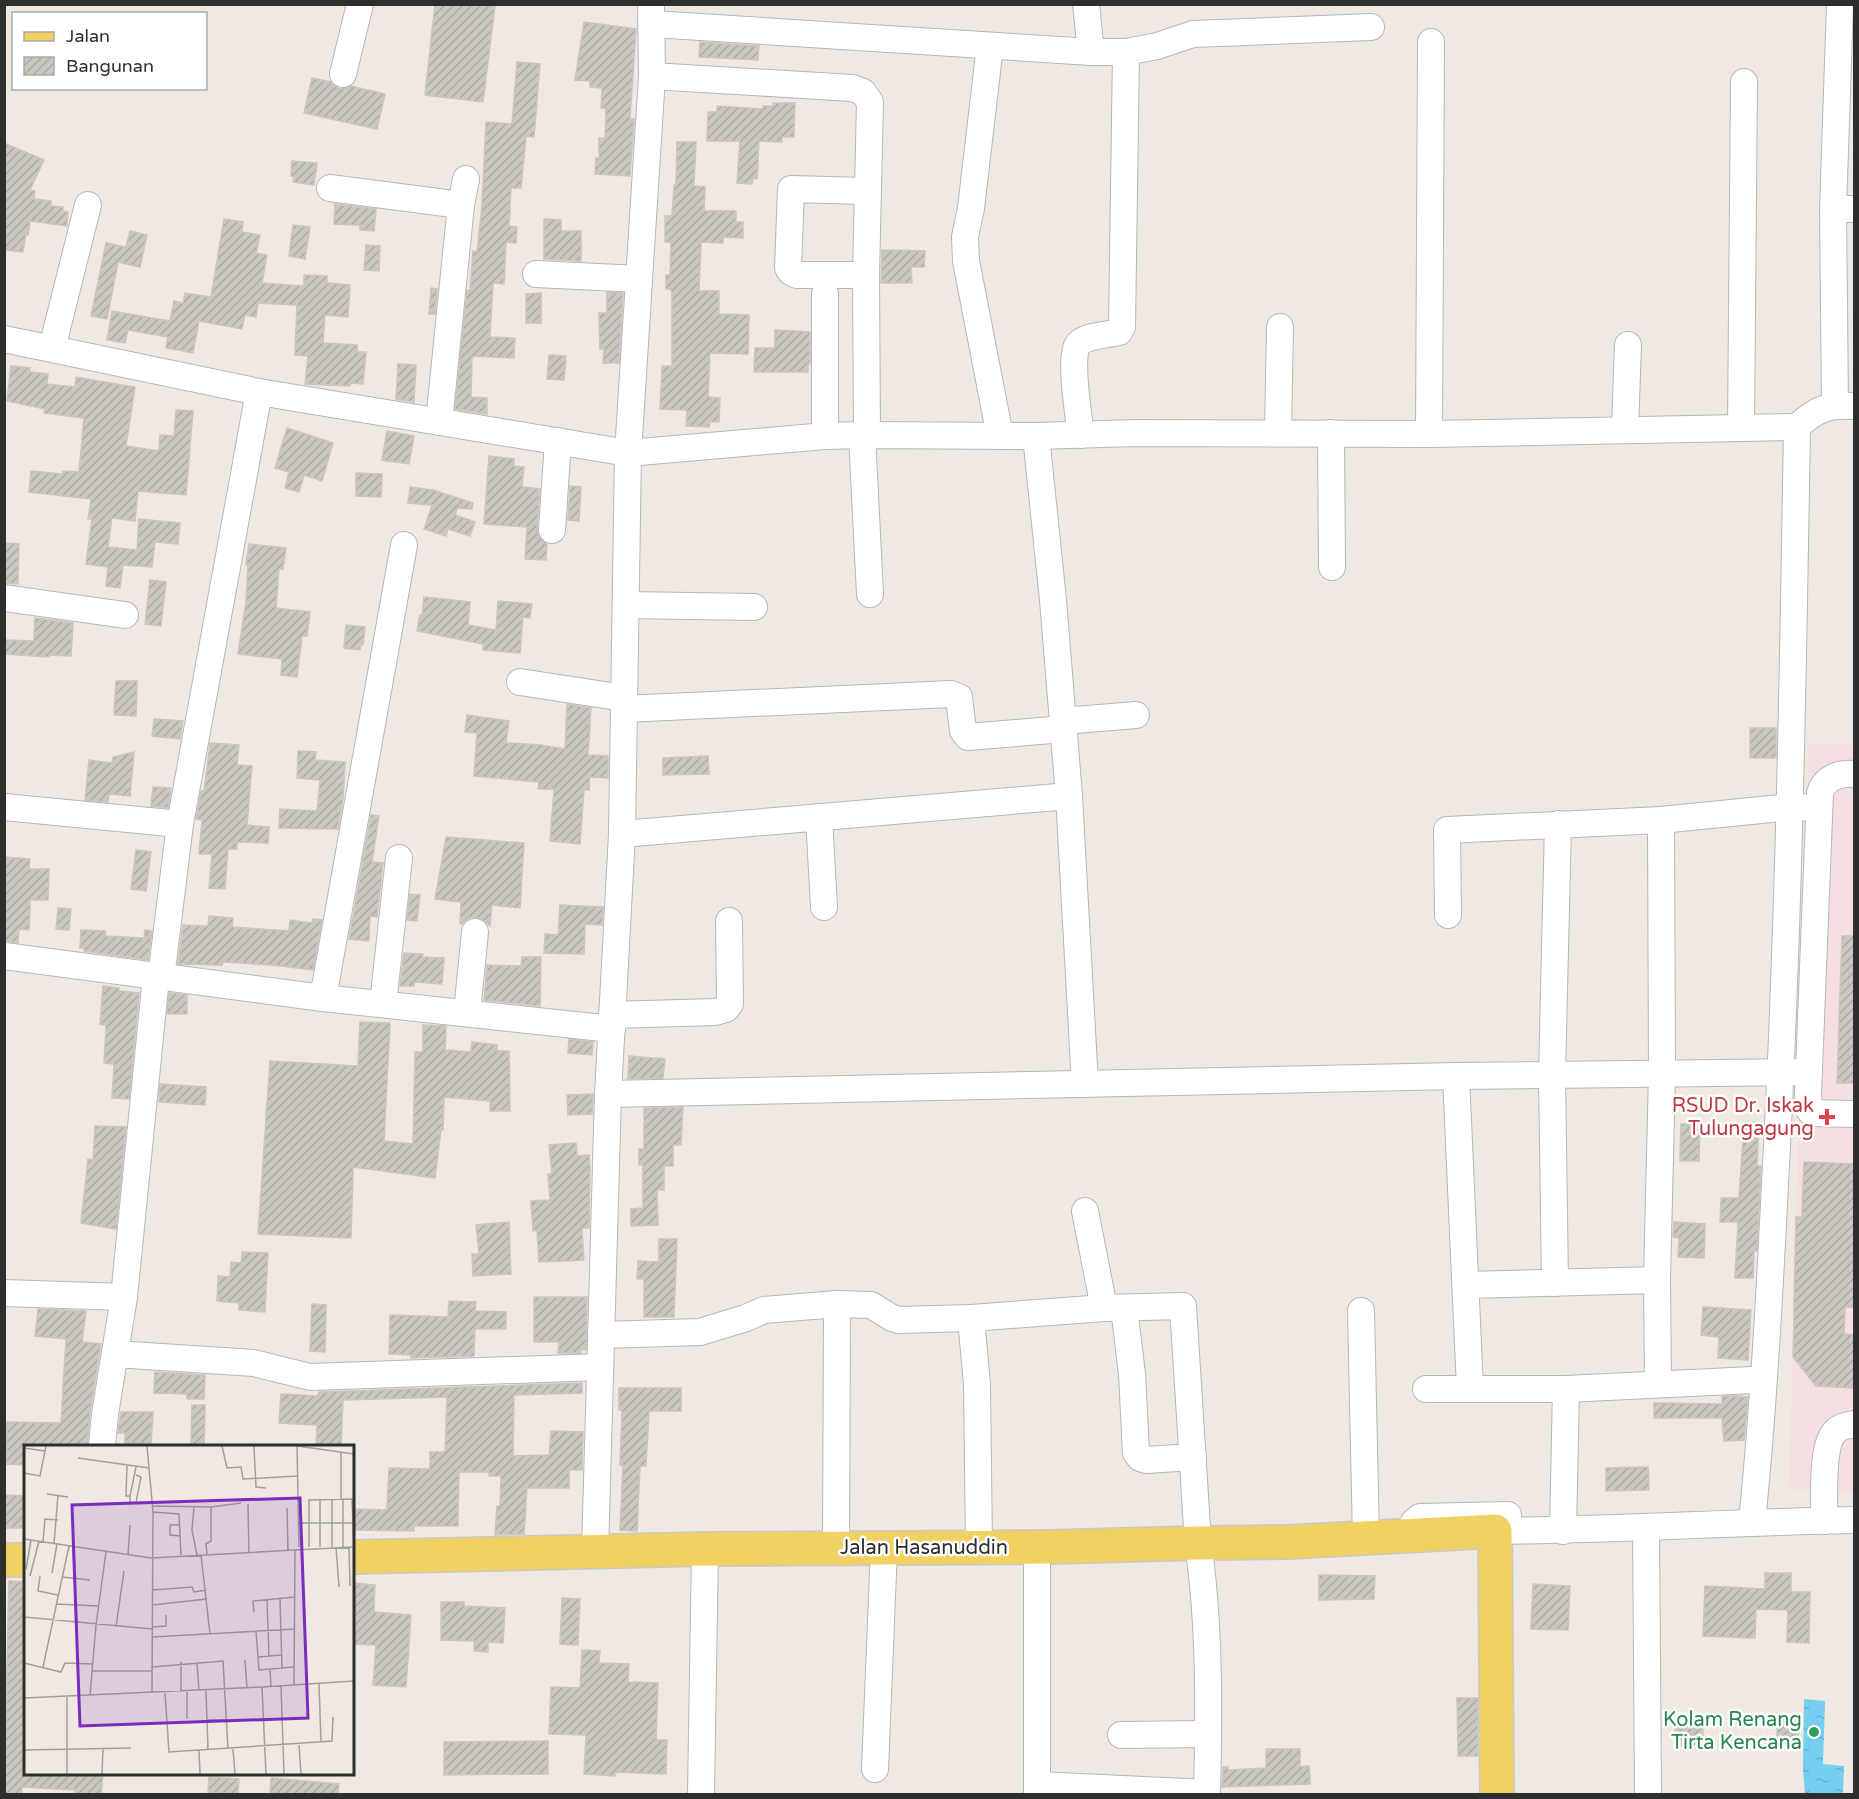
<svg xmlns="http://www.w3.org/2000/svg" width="1859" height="1799" viewBox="0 0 1859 1799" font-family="'Varela Round',sans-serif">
<defs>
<pattern id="water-ripples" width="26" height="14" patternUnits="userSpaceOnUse" patternTransform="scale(1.5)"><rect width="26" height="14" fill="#75cff0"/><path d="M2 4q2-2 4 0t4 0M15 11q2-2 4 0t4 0" fill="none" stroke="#66b2ce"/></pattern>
<pattern id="building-hatch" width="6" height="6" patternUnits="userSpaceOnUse" patternTransform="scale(1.5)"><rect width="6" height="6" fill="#cbc7bf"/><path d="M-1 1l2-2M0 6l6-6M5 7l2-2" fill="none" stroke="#afaba4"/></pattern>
</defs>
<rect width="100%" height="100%" fill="#efe9e1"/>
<path fill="#f5dfe0" d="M1809,743L1854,745V1491L1789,1489Z"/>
<path fill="url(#water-ripples)" d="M1804,1699L1825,1701L1823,1764L1844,1766L1843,1794H1805L1803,1769Z"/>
<g fill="url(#building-hatch)" stroke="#cbc5ba" stroke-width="1.5">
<path d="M435,4L495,6L483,102L425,95Z"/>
<path d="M584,22L636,29L630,119H634L630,176L595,174L596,158H599V138H605L606,108H601L602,88L590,87V81L575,80Z"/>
<path d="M700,42L759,46L758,60L699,57Z"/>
<path d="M517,62L540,64L534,137L526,136L521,188H511L509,226L517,227L516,243L506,242L504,284L493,283L490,337L515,338L514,358L472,356L471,397L487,398V414L455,409L467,290L470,291L473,251L477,252L482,205L486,122L512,124Z"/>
<path d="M312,78L331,82L340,89L351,86L385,94L377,129L304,113Z"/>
<path d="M773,103H795L794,137H782V142L759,141L757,179L753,178L752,184L737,183L740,141H707L708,112H717V106L763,109V106H773Z"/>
<path d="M677,142H696L694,186L705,187L704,211H736V222H743V238L723,237V243L701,242L699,291H719V314L749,315L748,354L710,353L708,397L720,398L719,422H710L709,427L686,426L687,410L660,409L662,366H672V294L671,289H666V275H670L671,242H665V216H672L674,185H676Z"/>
<path d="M4,143L44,160L30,190L35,191L34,199L51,201V206L63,207V211L68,212L67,226L30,221L28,235L26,234L23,252L4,250Z"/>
<path d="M292,161L317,163L314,185L293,182L294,177L291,176Z"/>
<path d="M335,204L376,209L374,231L360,230V225L334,224Z"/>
<path d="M224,219L243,222L242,232L260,235L256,253L267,255L262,283L304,286V275L327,276V283L350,285L348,317L325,315L323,343L357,345V352H366L363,384L351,383L350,386L305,384L308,356L295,355L297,305L258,303L256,317L245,315L242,329L199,321L193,353L166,348L168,337L128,330L125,343L107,340L112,311L170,321L174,301L183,303L185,293L211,297Z"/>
<path d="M544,219L561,220V231H581V261L544,259Z"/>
<path d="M293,225L310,227L305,259L289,256Z"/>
<path d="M130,231L147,235L140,267L118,262L107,319L91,316L106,243L126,247Z"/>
<path d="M366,245L380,246L379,271L364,270Z"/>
<path d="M882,250L925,251L924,267H911L912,283H881Z"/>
<path d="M431,288L437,289L435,314H429Z"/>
<path d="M607,292L623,293L619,363H603L604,349H600L599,313H607Z"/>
<path d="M541,293V323H526V294Z"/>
<path d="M775,330L810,332V364L808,363V372H754L755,348H775Z"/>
<path d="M549,355L566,356L564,380L547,379Z"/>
<path d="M398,364L416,365L414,402L396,399Z"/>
<path d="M11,366L30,368V372L48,374L47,384L75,387L76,377L135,387L126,446L159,451L160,435L174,436L176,410L193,411L186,495L138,491L135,521L112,518L108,547L137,550L139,519L180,523L178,544L155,542L152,567L123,565L120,588L106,586L108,567L86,564L92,519H88L91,499L29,492L31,471L63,474V471L79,472L84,418L44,413L45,409L7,401Z"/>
<path d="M287,428L333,443L322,481L304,475L299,492L285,488L289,472L275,468Z"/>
<path d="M387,431L414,436L409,464L382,460Z"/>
<path d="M489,456L514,459V466L524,467L522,487L540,489L537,530L539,537L547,544L546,560L525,559L527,527L484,524Z"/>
<path d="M356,473L382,474L381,497L356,496Z"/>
<path d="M570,486L581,487L579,521L568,520Z"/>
<path d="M410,487L433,490L473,503L472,509L457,508L455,515L475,522L470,536L448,529L446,536L424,529L432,505L408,503Z"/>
<path d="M4,543L19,544L18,584L4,583Z"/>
<path d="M249,544L286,548L283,569H279L276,608L310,612L307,636H302L297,677L281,675L282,659L238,654L246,601L248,565H246Z"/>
<path d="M150,580L166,582L161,626L145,624Z"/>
<path d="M424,597L470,602L468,625L496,630L498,601L532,604L530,618L523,617L520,653L483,650V644L417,631L420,615L422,616Z"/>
<path d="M35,618L73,623L71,656L49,655V657L4,654V640L34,641Z"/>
<path d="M346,625L365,627L363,645H361L360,650L344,648Z"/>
<path d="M116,681H137L136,716L114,715Z"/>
<path d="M567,704L591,708L588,755L608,756V778L590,777L589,790H584L580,844L550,841L554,789H538L539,782L474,776L477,733L465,732L467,715L509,721L506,743L541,745L565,749Z"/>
<path d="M154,719L183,721L180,739L152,736Z"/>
<rect x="1750" y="728" width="26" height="30"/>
<path d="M210,743L239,745L237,765L252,766L247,825L269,827L268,843L237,842V849H228L225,889L209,888L212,854H199L202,820L196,819L201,791H204Z"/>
<path d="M298,751L316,752L315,760L345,762L343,799L338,829L279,828L280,809L317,811L320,780L297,778Z"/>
<path d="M134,752L130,796L109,794L108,802L85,800L89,760L112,763L113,757Z"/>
<path d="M708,756L709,774L663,775V758Z"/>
<path d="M153,787L171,788L168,808L151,806Z"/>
<path d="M371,815L379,816L372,862L383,863L377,917L370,916L369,941L349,939Z"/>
<path d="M446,837L524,843L520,908L492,905L490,926L483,920L476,917L469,918L462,924H460L461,902L435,899Z"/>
<path d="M136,850L151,852L146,891L131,889Z"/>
<path d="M4,857L30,859L29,869H49L48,900H30L29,930L19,929L18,943L4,941Z"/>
<path d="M410,894L420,895L417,921L407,920Z"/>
<path d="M560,905L603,907L602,925L585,924L584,954L544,953L545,934L558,935Z"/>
<path d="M58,908L71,909L69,930L56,929Z"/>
<path d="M209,916L233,918L232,927L289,931L290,920L312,923L313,919L322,920L313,970L272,965L223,962L222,965L178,964L183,925L208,926Z"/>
<path d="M81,930L105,931V936L144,938L145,930L152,931L148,960L84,951V948H80Z"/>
<path d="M1842,936H1854V1083H1837Z"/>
<path d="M404,953L423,954L422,957L444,958L442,984L414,982V986H400Z"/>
<path d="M522,957H541L540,1006L484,1000L487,965L521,966Z"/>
<path d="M103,986L119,988V991L139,993L129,1099L112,1098L114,1064L104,1063L106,1025L100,1024Z"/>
<path d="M169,993L187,995V1014H167Z"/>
<path d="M360,1022L390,1023L384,1141L413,1144L415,1052H423V1025L446,1026L445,1050L471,1052L472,1042L497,1045V1051H509L510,1111H490V1101L444,1097L443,1130H441L435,1178L353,1167L351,1238L258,1234L270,1061L358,1066Z"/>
<path d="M569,1039L593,1042L592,1055L568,1053Z"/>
<path d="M629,1056L665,1059L663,1078L628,1079Z"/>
<path d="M160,1084L206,1087L205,1105L159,1102Z"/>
<path d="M593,1094L592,1114L568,1115L567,1095Z"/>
<path d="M683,1107L681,1145H673V1166H664V1190H657L658,1225L631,1226V1209L643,1208V1165H639V1149H644V1108Z"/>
<path d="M1744,1122H1759L1757,1166H1761L1757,1251H1754L1753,1278H1735L1738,1222H1720L1721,1198H1739Z"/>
<path d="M1681,1124H1700L1699,1161H1680Z"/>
<path d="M95,1126L126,1127L116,1229L81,1223L88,1159L93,1160Z"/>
<path d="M576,1143L577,1156L589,1155L590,1171L589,1228H582L584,1260L539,1262L537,1230L533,1231L531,1201L550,1200L548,1174H552L549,1145Z"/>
<path d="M1804,1162L1854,1164V1307H1845L1844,1334L1854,1335V1388L1816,1386L1793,1357L1796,1217H1802Z"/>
<path d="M509,1222L511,1274L473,1276L472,1254H479L476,1225Z"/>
<path d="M1674,1222L1705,1224L1704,1258L1678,1257L1679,1238L1673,1237Z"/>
<path d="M659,1239H677L674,1317H644V1279H637L638,1261L659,1262Z"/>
<path d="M242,1252L268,1253L265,1312L239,1310V1303L217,1301L218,1276L230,1277L231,1262L241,1263Z"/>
<path d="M534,1297H587L586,1350H581V1353H558L559,1342H534Z"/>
<path d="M449,1301L476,1302L475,1311L506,1312V1329H475L474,1356L411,1358V1355L389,1354L390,1315L448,1317Z"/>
<path d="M312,1304L326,1305L325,1352L310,1351Z"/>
<path d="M1703,1307L1751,1310L1748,1360L1718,1358L1719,1337L1701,1335Z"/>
<path d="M38,1309L86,1311L82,1342L101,1344L90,1412L87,1446H26V1465L6,1464L7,1422L61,1423L66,1339L35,1336Z"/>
<path d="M155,1372L205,1375L204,1399H187V1394L154,1393Z"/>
<path d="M582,1383V1393L514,1395L513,1456L549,1455L551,1431L583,1432L582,1470H569V1488H527L524,1534L495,1535L497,1506H500L501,1476H489V1472H459L458,1526H414V1531L352,1530V1509L387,1510L389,1468L430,1469V1452H445L447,1397L343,1400L341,1446H316L317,1425L279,1423L281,1394L318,1396L319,1392Z"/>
<path d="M619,1388H681V1411H649L646,1466H640L637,1531L620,1530L623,1465H620L622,1410H619Z"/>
<path d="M1722,1396H1742V1397H1748L1744,1440L1724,1441L1722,1418H1654V1403L1722,1404Z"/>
<path d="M192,1405H205L204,1446H191Z"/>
<path d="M121,1412H153L151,1444L125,1443V1433H118Z"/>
<path d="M1648,1467L1649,1490L1606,1491V1468Z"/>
<path d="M5,1495L26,1496V1528H4Z"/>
<path d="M1765,1573H1791V1592H1810L1809,1643L1787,1642L1788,1610L1756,1609L1755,1638L1703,1636L1705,1586L1765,1589Z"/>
<path d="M1319,1575L1375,1576L1374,1599L1319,1600Z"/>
<path d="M9,1581L26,1582V1773L103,1775L101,1794H75V1790L22,1787V1794H4Z"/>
<path d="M352,1583L375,1585L374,1612L411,1615L406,1687L373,1685L376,1645L352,1644Z"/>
<path d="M1533,1584L1570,1586L1568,1630L1531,1629Z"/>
<path d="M562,1598L580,1599L578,1645L560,1644Z"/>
<path d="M441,1602H464V1606L505,1608L503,1643L488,1642V1652L474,1651V1641L441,1640Z"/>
<path d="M582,1650L600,1651L599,1663L629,1664L628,1682L658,1683L656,1740H667L666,1774L616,1772L615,1776L584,1774L586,1735L549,1734L551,1687L580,1688Z"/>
<path d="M1457,1698H1478V1756H1458Z"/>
<path d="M1777,1715L1799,1716L1798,1742L1777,1741Z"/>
<path d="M1703,1722V1745L1675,1746V1723Z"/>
<path d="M548,1741V1774L444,1775V1742Z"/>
<path d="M1266,1749H1300V1767L1309,1766L1310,1784L1222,1787L1223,1767H1228V1770L1266,1768Z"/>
<path d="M209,1777L239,1779L238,1794L208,1793Z"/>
<path d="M271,1778L339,1784L338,1794H270Z"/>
</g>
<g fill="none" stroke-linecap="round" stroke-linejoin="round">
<defs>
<g id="minor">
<path d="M1086,4L1091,52"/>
<path d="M653,24L1091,52H1126L1122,327L1119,332C1108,335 1089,335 1079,343C1068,351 1079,419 1081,435"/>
<path d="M990,46L971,208L965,237L966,261L1000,436"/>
<path d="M1126,52L1157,46L1193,34L1371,27"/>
<path d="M343,74L360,4"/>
<path d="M652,76L852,88L863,92L870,102L866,275L867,435"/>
<path d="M330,188L461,205"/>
<path d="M1833,209H1854"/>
<path d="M536,274L639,279"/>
<path d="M866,275H797L791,272L788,268L791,189L868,191"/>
<path d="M4,339L259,392L628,453L825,436L862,435L1036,436L1136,433L1429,434L1797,427"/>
<path d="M52,348L88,205"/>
<path d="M1835,406L1833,209L1840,4"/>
<path d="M439,422L461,205L466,179"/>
<path d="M1741,428L1744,82"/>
<path d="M1625,430L1628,345"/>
<path d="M1278,433L1280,327"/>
<path d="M1331,433L1332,567"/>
<path d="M1429,434L1431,42"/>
<path d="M862,435L870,594"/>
<path d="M825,436V294"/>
<path d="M1036,436L1053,600L1069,796L1085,1084"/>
<path d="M552,530L558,441"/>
<path d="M4,598L125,615"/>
<path d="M626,605L754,607"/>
<path d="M520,682L624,698"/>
<path d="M624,709L951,694L959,697L963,731L968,737L1064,729"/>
<path d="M1063,721L1136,715"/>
<path d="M1854,774C1839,773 1825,777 1820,793L1808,1094L1809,1110L1812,1113L1854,1114"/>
<path d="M4,807L180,824"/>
<path d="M819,817L824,907"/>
<path d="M622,834L1069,796"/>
<path d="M1448,915L1447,830L1661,820L1791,807L1818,808"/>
<path d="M4,956L323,998L612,1029"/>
<path d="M161,978L180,824L259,392"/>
<path d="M323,998L404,545"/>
<path d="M383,1004L399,858"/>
<path d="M467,1012L475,932"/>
<path d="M612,1015L715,1012L726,1009L730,1004L729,921"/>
<path d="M1456,1076L1470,1389H1566L1753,1380"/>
<path d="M608,1094L1456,1076L1809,1072"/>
<path d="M1085,1211L1104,1308"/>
<path d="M1555,1283L1552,1075L1558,824"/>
<path d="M1466,1285L1657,1280"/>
<path d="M4,1293L124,1297"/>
<path d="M1124,1308L1132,1374L1136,1453L1140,1458L1146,1460L1193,1457"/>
<path d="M1361,1311L1366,1539"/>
<path d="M971,1318L977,1385L979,1547"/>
<path d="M601,1335L700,1332L746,1318L764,1310L837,1304L871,1305L892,1318L899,1320L971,1318L1104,1308L1183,1306L1198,1543C1210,1626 1209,1711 1207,1794"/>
<path d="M115,1354L254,1363L310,1377L600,1367"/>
<path d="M1658,1384L1657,1280L1662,1073L1661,820"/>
<path d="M1426,1389H1470"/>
<path d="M102,1446L105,1414L124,1297L156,977"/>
<path d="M1824,1521C1825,1501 1820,1442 1837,1430C1841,1426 1849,1425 1854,1424"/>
<path d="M1752,1522C1764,1403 1770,1284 1776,1165C1789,919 1793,673 1797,427C1817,408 1828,405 1854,406"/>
<path d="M1646,1527L1648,1794"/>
<path d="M1495,1531C1615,1530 1735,1522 1854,1520"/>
<path d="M1563,1531L1566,1389"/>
<path d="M1412,1536L1414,1522L1420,1517L1508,1515"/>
<path d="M1037,1547V1794"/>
<path d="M836,1548L837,1304"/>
<path d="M595,1552L608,1094L622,834L628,453L652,76L651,4"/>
<path d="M1121,1735L1207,1734"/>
<path d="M875,1769L884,1548"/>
<path d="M1037,1785L1207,1793"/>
<path d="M701,1794L705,1549"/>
</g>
<g id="major">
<path d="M352,1557L705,1549L1048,1547L1198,1543L1288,1542L1495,1531L1497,1794"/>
<path d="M4,1560H26"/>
</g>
</defs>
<use href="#minor" stroke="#b4b7c1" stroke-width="28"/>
<use href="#major" stroke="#c9c9c9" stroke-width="36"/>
<use href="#minor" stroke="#fff" stroke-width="26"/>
<use href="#major" stroke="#f2d163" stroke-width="33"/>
</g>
<path fill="#e0444e" stroke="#fff" stroke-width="2" d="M1824 1108h6v6h6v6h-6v6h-6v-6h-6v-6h6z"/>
<circle fill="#2e9e5b" stroke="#fff" stroke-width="2" cx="1814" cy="1732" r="6"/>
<g text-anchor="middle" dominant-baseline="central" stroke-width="5" stroke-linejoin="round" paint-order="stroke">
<g font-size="20" fill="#be3a42" stroke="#fff" text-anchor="end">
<text x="1814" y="1106">RSUD Dr. Iskak<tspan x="1814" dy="23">Tulungagung</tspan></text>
</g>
<g font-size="20" fill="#2e2e2e" stroke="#fff">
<text x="924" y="1548">Jalan Hasanuddin</text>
</g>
<g font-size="20" fill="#27864d" stroke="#fff" text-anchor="end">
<text x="1802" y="1720">Kolam Renang<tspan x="1802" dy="23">Tirta Kencana</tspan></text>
</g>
</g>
<g transform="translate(24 1445)">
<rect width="330" height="330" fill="#efe9e1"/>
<path fill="none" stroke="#a29e99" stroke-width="1.5" d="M123,1L129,67L128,248M198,1L203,23L217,22L219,34L274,31M230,1L232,42L242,43M273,1L275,102M274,1L330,9M0,3L21,6M317,7V54M54,13L125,23M103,21L102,51H106L112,22M0,28L16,31L22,1M23,49L44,52M106,51V57L112,58L117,32L112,30M308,54V102M319,54V102M296,55V102M224,59L225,108M128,61L187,62V96L182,99L183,109M170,62L168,85L173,110M187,62L217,58M263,63L264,106M129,67L155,69L157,110M274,78H330M156,80H146V90L156,91M0,94L127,113L271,105M19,97L21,74L34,75M30,99L34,50M285,102V55L328,54L330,102M312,102L315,142M325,102L326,141M104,110L106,80M177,110L186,189M2,124L7,95M28,128L33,99M6,131L15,96M16,131L14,146L34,150M38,132L66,135M128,145L168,142L170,147L182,145M256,154L258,223M243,155L245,211M32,159L74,161M128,160L183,154M230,167L229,156L271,152M0,172L128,184M72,180L82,107M92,182L100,126M128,182L142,181V170M232,186L235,225L269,222M128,192L271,184M234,212L257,210M221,215L223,243M157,217V247M0,218L37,227L41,218L69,219M173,218L175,246M19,222L45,101M128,222L199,216L204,304M246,224L247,242M68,226H128M295,239L297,297M270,240L271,105L330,102M257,241L260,329M238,242L330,236M182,246L184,305M141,248L145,307L308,296L309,272M66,251L72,180M43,252V329M0,253L238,242L242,329M163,274V247M183,275H204M275,300L277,329M209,304L211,329M0,305L107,303M175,305L176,329M78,329L79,304"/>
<path fill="#7b2cbf" fill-opacity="0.15" stroke="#7b2cbf" stroke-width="3" d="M276,53L284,273L56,281L48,60Z"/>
<rect width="330" height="330" fill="none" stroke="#2e2e2e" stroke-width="3"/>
</g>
<rect width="1859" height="1799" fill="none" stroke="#2e2e2e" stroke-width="12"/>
<rect x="12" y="12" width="195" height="78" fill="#ffffff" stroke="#ababab" stroke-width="1.5"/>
<rect x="24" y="32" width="30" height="9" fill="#f2d163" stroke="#ababab" stroke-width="1.5"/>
<text x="66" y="42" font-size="18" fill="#2e2e2e">Jalan</text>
<rect x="24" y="57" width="30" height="18" fill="url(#building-hatch)" stroke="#ababab" stroke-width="1.5"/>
<text x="66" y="72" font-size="18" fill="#2e2e2e">Bangunan</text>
</svg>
